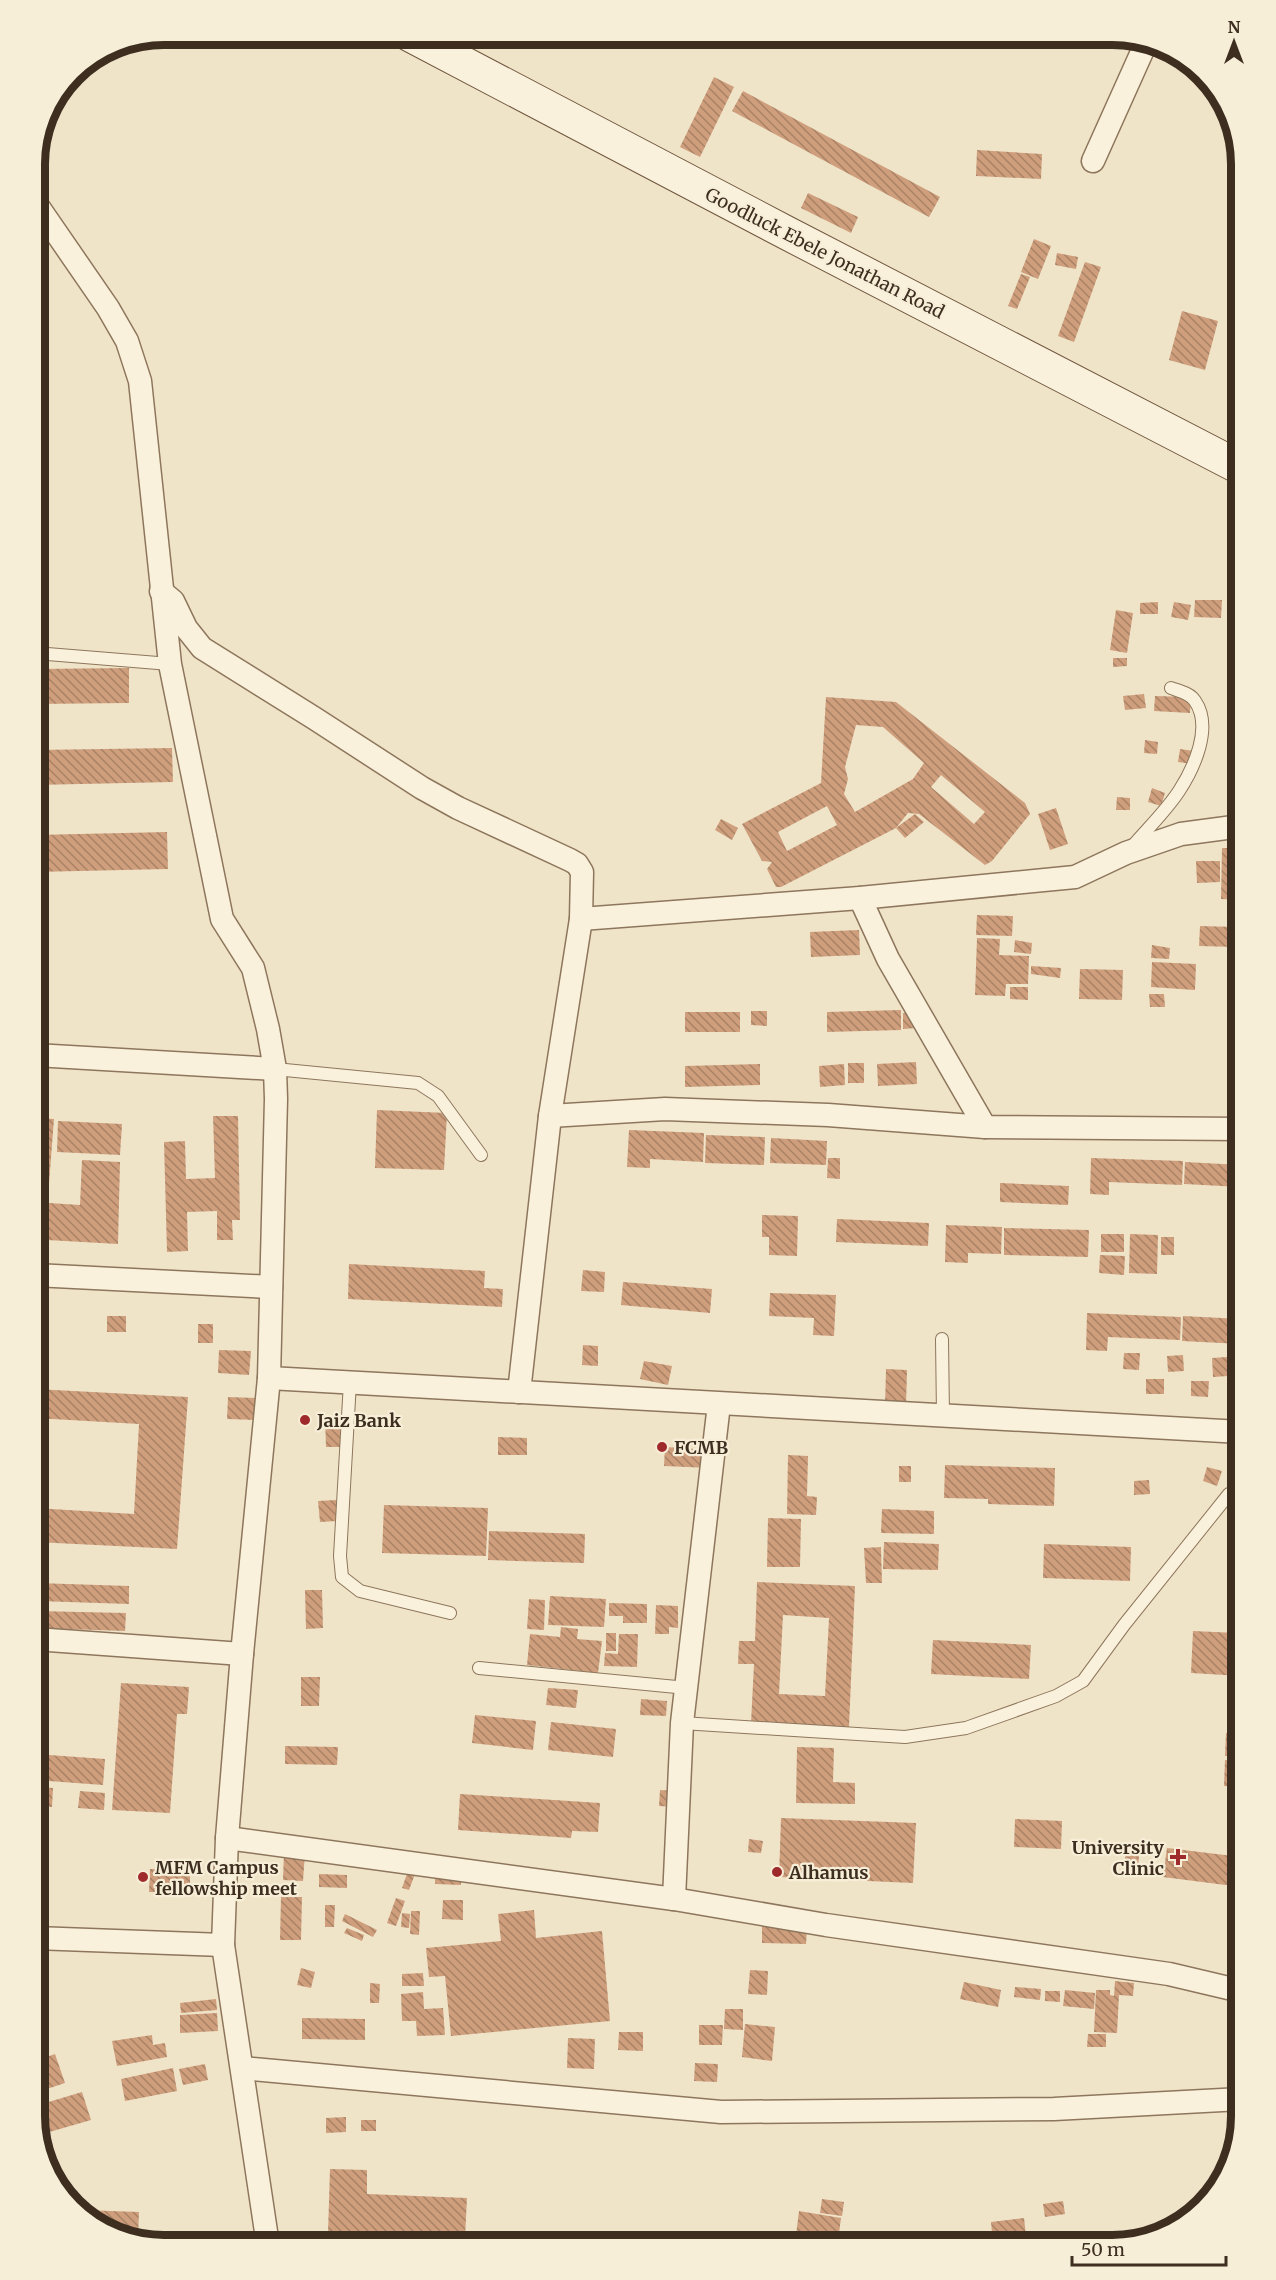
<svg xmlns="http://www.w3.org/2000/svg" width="1276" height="2280" viewBox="0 0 1276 2280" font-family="Merriweather,serif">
<defs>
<pattern id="building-back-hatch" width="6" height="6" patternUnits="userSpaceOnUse" patternTransform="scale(1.5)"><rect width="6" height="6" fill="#cf9f7d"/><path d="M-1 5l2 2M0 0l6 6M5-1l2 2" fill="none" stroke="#a98266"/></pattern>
</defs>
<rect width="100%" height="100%" fill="#f0e4c8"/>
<g fill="url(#building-back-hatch)" fill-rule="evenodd">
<path d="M714,77L734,87L700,157L680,147Z"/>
<path d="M743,91L940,197L929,217L732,111Z"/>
<path d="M977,150L1042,154L1041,179L976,176Z"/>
<path d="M808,193L858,217L851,233L801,208Z"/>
<path d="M1034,239L1051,246L1038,279L1021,272Z"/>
<path d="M1057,253L1078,257L1076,269L1055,265Z"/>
<path d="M1085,262L1101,267L1074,342L1058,336Z"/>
<path d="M1021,274L1030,277L1017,309L1008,306Z"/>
<path d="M1182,311L1218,321L1205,370L1169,360Z"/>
<path d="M1195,600H1222L1221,618L1194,617Z"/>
<path d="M1158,602V614H1140V603Z"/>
<path d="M1174,602L1191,605L1188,620L1171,617Z"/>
<path d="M1116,610L1133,613L1127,653L1110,650Z"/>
<path d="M1113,658H1127V666L1113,667Z"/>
<path d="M129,668V703L35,704V669Z"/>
<path d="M1144,694L1146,708L1125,710L1123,696Z"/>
<path d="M1155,696L1191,697L1190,713L1154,711Z"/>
<path d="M826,697L896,702L1025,803L1030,814L992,861L985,865L919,814L908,813L896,828L781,887H776L767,869L772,862L762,861L742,824L821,783ZM856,725L883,727L924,763L913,779L855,812L844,794L848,779L845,767ZM941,775L985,812L974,824L931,787ZM827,806L837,825L787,851L778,832Z"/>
<path d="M1145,740L1158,742L1157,754L1144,753Z"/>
<path d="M172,748L173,782L35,785V750Z"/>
<path d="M1180,749L1194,751L1192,764L1178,762Z"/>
<path d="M1152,788L1165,793L1161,806L1148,802Z"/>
<path d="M1117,797L1130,798V810H1116Z"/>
<path d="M1056,808L1068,844L1050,850L1038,814Z"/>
<path d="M915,814L924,822L905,838L896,828Z"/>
<path d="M721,819L738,828L732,840L715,830Z"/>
<path d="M167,832L168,869L35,872V835Z"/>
<path d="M1222,848H1241V900L1221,899Z"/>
<path d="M1196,861H1220V882L1197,883Z"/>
<path d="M977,915L1013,916L1012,936L976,935Z"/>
<path d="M1200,926L1236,927L1235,947L1199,946Z"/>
<path d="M859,930L860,955L811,957L810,932Z"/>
<path d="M977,938L1000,939L999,955L1029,956L1028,984H1006L1005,996L975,995Z"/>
<path d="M1015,940L1032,943L1031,954L1014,952Z"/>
<path d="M1152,945L1170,948L1169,959L1151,958Z"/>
<path d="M1232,959H1241V971L1232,970Z"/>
<path d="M1152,962L1196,964L1195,990L1151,987Z"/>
<path d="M1031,966L1061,968L1060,978L1031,974Z"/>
<path d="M1080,969L1123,970L1122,1000L1079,999Z"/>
<path d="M1010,987H1028V1000L1010,999Z"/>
<path d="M1149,994H1164L1165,1007H1150Z"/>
<path d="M901,1010V1030L827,1032V1012Z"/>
<path d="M751,1011H767V1026L751,1025Z"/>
<rect x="685" y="1012" width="55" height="20"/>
<path d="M916,1012L917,1028L903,1029V1013Z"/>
<path d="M916,1062L917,1084L878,1086L877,1064Z"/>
<rect x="848" y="1063" width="16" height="20"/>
<path d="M760,1064V1085L685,1087V1066Z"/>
<path d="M844,1064L845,1085L820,1087L819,1066Z"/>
<path d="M377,1110L447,1113L444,1170L375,1168Z"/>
<path d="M213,1116H238L240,1220H232L233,1240H217V1211L187,1212L188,1251L167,1252L164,1142L185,1141L186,1179L215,1178Z"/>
<path d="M35,1118L54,1119L46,1223L35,1222Z"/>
<path d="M58,1121L122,1124L120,1155L57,1152Z"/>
<path d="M629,1130L704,1133L703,1162L650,1159V1168L627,1167Z"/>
<path d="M706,1135L765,1137L764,1165L705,1163Z"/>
<path d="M771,1138L827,1141L826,1165L770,1163Z"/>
<path d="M828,1158H840V1179L827,1178Z"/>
<path d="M1091,1158L1183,1161L1182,1185L1109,1182V1195L1090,1194Z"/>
<path d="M82,1160L120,1162L118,1244L47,1240L49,1203L80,1205Z"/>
<path d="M1185,1162L1241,1165V1187L1184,1184Z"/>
<path d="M1000,1183L1069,1186L1068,1205L1000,1202Z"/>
<path d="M762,1215L798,1216L797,1256L769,1255V1237H762Z"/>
<path d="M837,1219L929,1223L928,1246L836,1242Z"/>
<path d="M946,1225L1002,1227L1001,1254L968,1253V1263L945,1262Z"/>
<path d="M1004,1228L1089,1230L1088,1257L1004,1255Z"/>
<rect x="1101" y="1234" width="23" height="18"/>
<path d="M1130,1234L1158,1235L1157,1274L1129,1273Z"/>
<rect x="1161" y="1237" width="13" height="18"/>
<path d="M1100,1255L1125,1256L1124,1275L1099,1273Z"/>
<path d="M349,1264L485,1271L484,1288L503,1289L502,1307L348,1299Z"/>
<path d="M583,1270L605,1272L604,1292L581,1291Z"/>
<path d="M623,1282L712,1289L710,1313L621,1305Z"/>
<path d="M770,1293L836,1295L834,1336L813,1335L814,1318L769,1316Z"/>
<path d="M1087,1313L1181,1317L1180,1340L1108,1337L1107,1351L1086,1350Z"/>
<rect x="107" y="1316" width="19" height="16"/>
<path d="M1183,1316L1241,1319V1344L1182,1341Z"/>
<rect x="198" y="1324" width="15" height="19"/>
<path d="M583,1345L598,1346V1366L582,1365Z"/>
<path d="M219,1350L251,1351L249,1375L218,1373Z"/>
<path d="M1124,1353H1140L1139,1370L1123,1369Z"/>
<path d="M1183,1355L1184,1371L1168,1372L1167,1356Z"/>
<path d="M1227,1357L1228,1376L1213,1377L1212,1358Z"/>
<path d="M644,1361L672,1366L668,1385L640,1379Z"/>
<path d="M886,1369L907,1370L906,1407L885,1406Z"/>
<rect x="1146" y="1379" width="18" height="15"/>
<path d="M1191,1381H1209L1208,1397L1191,1396Z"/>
<path d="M35,1389L188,1397L177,1549L35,1542V1508L134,1514L139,1424L35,1418Z"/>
<path d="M228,1397L260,1398L259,1420L227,1419Z"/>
<path d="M325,1417H340L341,1447H326Z"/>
<path d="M498,1437L527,1438V1455H498Z"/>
<path d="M665,1447L711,1450L710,1468L664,1466Z"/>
<path d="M788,1455L808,1456L807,1496L817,1497L816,1515L787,1514Z"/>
<path d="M945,1465L1055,1468L1054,1506L988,1504V1499L944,1498Z"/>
<rect x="899" y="1466" width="12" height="16"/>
<path d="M1207,1467L1222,1471L1217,1486L1203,1481Z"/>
<path d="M1149,1480L1150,1494L1134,1495V1481Z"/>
<path d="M336,1500L337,1521L320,1522L318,1501Z"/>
<path d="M384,1505L488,1508L486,1556L382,1553Z"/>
<path d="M882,1509L934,1511V1534L881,1533Z"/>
<path d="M768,1518L801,1519L800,1567H767Z"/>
<path d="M489,1531L585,1534L584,1563L488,1560Z"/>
<path d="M884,1542L939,1544L938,1570L883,1569Z"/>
<path d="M1044,1544L1131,1547L1130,1581L1043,1578Z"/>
<path d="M881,1547L882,1583H866L864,1548Z"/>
<path d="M757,1582L855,1586L849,1727L751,1723L754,1664H738L739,1641H755ZM783,1615L829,1618L825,1696L779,1694Z"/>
<path d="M37,1583L129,1586V1604L37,1601Z"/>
<path d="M305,1590H322L323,1628L306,1629Z"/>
<path d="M550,1596L606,1599L604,1627L548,1625Z"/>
<path d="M529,1599L545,1600L544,1630L527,1629Z"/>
<path d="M609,1603L647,1604V1623H623V1616H609Z"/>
<path d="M656,1605L678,1606V1628L669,1627V1634H655Z"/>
<path d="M36,1611L126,1613L125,1631L36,1628Z"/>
<path d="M1238,1621H1241V1676L1191,1673L1193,1631L1237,1633Z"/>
<path d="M561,1627L578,1629L577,1639L602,1641L598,1673L527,1665L530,1634L560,1637Z"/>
<rect x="606" y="1633" width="10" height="18"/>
<path d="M619,1634H638L637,1667L604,1666L605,1653L618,1654Z"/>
<path d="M933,1640L1031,1645L1029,1679L931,1674Z"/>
<path d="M301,1677H320L319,1706H301Z"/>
<path d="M121,1683L189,1687L187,1714H177L170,1813L112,1810Z"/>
<path d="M548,1688L578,1690L576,1708L546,1705Z"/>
<path d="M641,1699L667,1701L666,1716L640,1715Z"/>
<path d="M475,1715L536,1721L533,1750L472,1743Z"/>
<path d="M551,1722L616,1729L613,1757L548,1750Z"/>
<path d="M1226,1733H1241V1756H1225Z"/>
<path d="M285,1746L338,1747L337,1765L285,1764Z"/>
<path d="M797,1747L834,1748L833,1782L855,1783V1804L796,1803Z"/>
<path d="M35,1754L105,1759L103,1785L35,1780Z"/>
<path d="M1225,1760L1241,1761V1787L1224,1786Z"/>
<path d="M35,1787L53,1788L52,1807L35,1806Z"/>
<path d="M660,1790L677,1791L676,1807L659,1806Z"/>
<path d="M80,1791L105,1793L104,1810L78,1808Z"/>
<path d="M460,1794L600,1803L598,1832L572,1831L571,1838L458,1830Z"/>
<path d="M781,1818L916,1823L913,1883L779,1877Z"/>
<path d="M1015,1819L1062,1821L1061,1849L1014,1847Z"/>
<path d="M749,1839L763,1841L761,1853L748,1852Z"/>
<path d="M1167,1848L1241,1857V1887L1163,1877Z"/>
<path d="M284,1852L305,1853L303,1881L283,1880Z"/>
<path d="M1125,1853L1139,1854L1138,1870H1125Z"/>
<path d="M150,1869H190V1893L149,1892Z"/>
<path d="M408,1871L415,1874L409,1890L402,1888Z"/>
<path d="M319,1874L347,1875V1888L319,1887Z"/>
<path d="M435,1875L461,1876V1885L435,1884Z"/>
<path d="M281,1897H302L301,1940H280Z"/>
<path d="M396,1898L405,1901L396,1926L387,1923Z"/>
<path d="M443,1900H463V1920L442,1919Z"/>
<path d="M325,1905H335L334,1927H325Z"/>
<path d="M534,1910L536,1938L602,1931L610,2021L451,2036L445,1976L429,1977L426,1948L501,1941L498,1914Z"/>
<path d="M411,1911H420L419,1935L410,1934Z"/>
<path d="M402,1913L410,1914L409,1928L401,1927Z"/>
<path d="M345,1914L377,1930L373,1937L342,1921Z"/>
<path d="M762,1926L807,1928L806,1944L762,1943Z"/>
<path d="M347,1928L364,1935L362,1941L344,1933Z"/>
<path d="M301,1968L315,1972L311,1988L297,1985Z"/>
<path d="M750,1970L768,1971L767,1995L748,1994Z"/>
<path d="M423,1973L424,1986H402V1974Z"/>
<path d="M1115,1981L1134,1983L1133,1996L1119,1995L1117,2033L1094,2032L1096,1990H1110V1995L1114,1996Z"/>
<path d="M964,1982L1001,1990L998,2007L960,1999Z"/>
<path d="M370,1983L380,1984L379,2003H370Z"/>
<path d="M1015,1987L1041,1989L1040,2000L1014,1997Z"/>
<path d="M1065,1990L1095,1993L1094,2009L1063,2006Z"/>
<path d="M1045,1991H1060V2002L1045,2001Z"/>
<path d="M423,1992L424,2009L443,2008L445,2035L417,2036L416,2021H402L401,1994Z"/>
<path d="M216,1999L217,2010L181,2013L180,2003Z"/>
<path d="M725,2009H743V2030L724,2029Z"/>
<path d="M217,2013L218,2031L180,2033V2015Z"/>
<path d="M302,2018L365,2019V2040L302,2039Z"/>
<path d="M745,2024L775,2027L772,2061L742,2057Z"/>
<path d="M699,2025H723L722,2045H699Z"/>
<path d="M619,2032H643V2051L618,2050Z"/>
<path d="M1088,2034H1106V2047H1087Z"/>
<path d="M152,2035L153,2045L165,2043L167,2057L117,2066L112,2041Z"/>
<path d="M568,2038L595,2039L594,2069L567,2068Z"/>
<path d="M55,2054L65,2083L35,2093V2061Z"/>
<path d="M695,2063L718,2064L717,2082L694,2081Z"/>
<path d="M205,2064L208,2080L183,2085L179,2069Z"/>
<path d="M173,2068L177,2091L125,2101L121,2079Z"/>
<path d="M82,2092L91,2120L39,2135L35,2106Z"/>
<path d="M346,2117V2132L326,2133V2118Z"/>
<rect x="361" y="2120" width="15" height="11"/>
<path d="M1233,2120H1241L1236,2135H1233Z"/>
<path d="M330,2169L367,2170V2194L467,2198L465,2238L328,2233Z"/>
<path d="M822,2199L844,2202L842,2216L820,2213Z"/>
<path d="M1063,2201L1065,2214L1045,2217L1043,2204Z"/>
<path d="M83,2210L139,2212L138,2239L92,2224L83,2213Z"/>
<path d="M799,2211L841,2218L838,2241L796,2235Z"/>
<path d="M1024,2218L1027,2245H993L991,2222Z"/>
</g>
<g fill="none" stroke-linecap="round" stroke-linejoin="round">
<defs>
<g id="lane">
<path d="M35,653L170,664"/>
<path d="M1131,848C1147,829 1166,811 1179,791C1194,768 1213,727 1195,701C1190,693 1179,691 1171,688"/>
<path d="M275,1069L418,1083L438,1096L481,1155"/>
<path d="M942,1339L943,1416"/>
<path d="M350,1382L340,1556L342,1577L360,1591L450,1613"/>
<path d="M479,1668L687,1688"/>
<path d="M682,1723L905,1737L966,1728L1056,1696L1083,1681L1124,1625L1229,1494"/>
</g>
<g id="street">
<path d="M1093,161L1146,43"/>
<path d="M35,202L108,308L127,341L140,381L170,664L222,919L253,968L268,1029L275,1069L276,1099L269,1378L242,1654L227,1838L223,1945L268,2245"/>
<path d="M161,591L173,601L186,628L202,648L314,718L422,788L458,808L570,860L577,864L582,872L581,919L550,1116L519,1392"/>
<path d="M860,898L888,959L985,1127"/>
<path d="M581,919L860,898L1075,877L1126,853L1181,834L1241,826"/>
<path d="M35,1055L275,1069"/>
<path d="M550,1116L665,1109L828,1115L985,1127L1241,1129"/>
<path d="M35,1275L271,1287"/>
<path d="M269,1378L1241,1432"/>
<path d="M35,1639L242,1654"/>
<path d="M227,1838L674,1899L826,1925L1169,1974L1241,1991"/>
<path d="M674,1899L682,1723L719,1404"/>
<path d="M35,1938L223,1945"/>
<path d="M242,2068L721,2112L1054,2109L1241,2099"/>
</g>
<path id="secondary" d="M410,35L785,232L1241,468"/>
</defs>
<use href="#lane" stroke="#8d765c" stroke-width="14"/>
<use href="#street" stroke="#8d765c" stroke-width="25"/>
<use href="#secondary" stroke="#6f573f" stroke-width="35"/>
<use href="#lane" stroke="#faf1dc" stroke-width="12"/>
<use href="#street" stroke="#faf1dc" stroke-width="22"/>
<use href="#secondary" stroke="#faf1dc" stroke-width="33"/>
</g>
<g fill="#9e2a2b" stroke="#f7eed8" stroke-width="2">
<circle cx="305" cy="1420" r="6"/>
<circle cx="662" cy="1447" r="6"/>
<path d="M1175 1848h6v6h6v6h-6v6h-6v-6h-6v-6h6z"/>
<circle cx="777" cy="1872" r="6"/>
<circle cx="143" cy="1877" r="6"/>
</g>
<g text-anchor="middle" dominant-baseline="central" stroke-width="4.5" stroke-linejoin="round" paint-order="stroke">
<g font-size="18" fill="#3d2e20" stroke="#f7eed8">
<text transform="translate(825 253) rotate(27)">Goodluck Ebele Jonathan Road</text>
</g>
<g font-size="18" font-weight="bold" fill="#3d2e20" stroke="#f7eed8" text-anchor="start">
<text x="317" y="1420">Jaiz Bank</text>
<text x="674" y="1447">FCMB</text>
<text x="1164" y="1847" text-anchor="end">University<tspan x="1164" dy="21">Clinic</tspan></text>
<text x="155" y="1867">MFM Campus<tspan x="155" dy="21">fellowship meet</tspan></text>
<text x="789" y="1872">Alhamus</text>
</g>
</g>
<path d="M0 0H1276V2280H0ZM164 45H1112A119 119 0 0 1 1231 164V2116A119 119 0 0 1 1112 2235H164A119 119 0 0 1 45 2116V164A119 119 0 0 1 164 45Z" fill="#f7eed8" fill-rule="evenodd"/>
<path fill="none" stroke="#3d2e20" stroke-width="8" d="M164 45H1112A119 119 0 0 1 1231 164V2116A119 119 0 0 1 1112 2235H164A119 119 0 0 1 45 2116V164A119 119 0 0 1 164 45Z"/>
<g transform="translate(1234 42)" stroke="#f7eed8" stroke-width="4.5" paint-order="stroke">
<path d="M0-4.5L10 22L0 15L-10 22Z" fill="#3d2e20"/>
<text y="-9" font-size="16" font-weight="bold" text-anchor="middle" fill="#3d2e20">N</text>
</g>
<path d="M1072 2256v9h154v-9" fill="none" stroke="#3d2e20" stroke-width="3"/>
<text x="1081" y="2256" font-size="18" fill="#3d2e20" stroke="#f7eed8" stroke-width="4.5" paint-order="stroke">50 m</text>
</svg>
